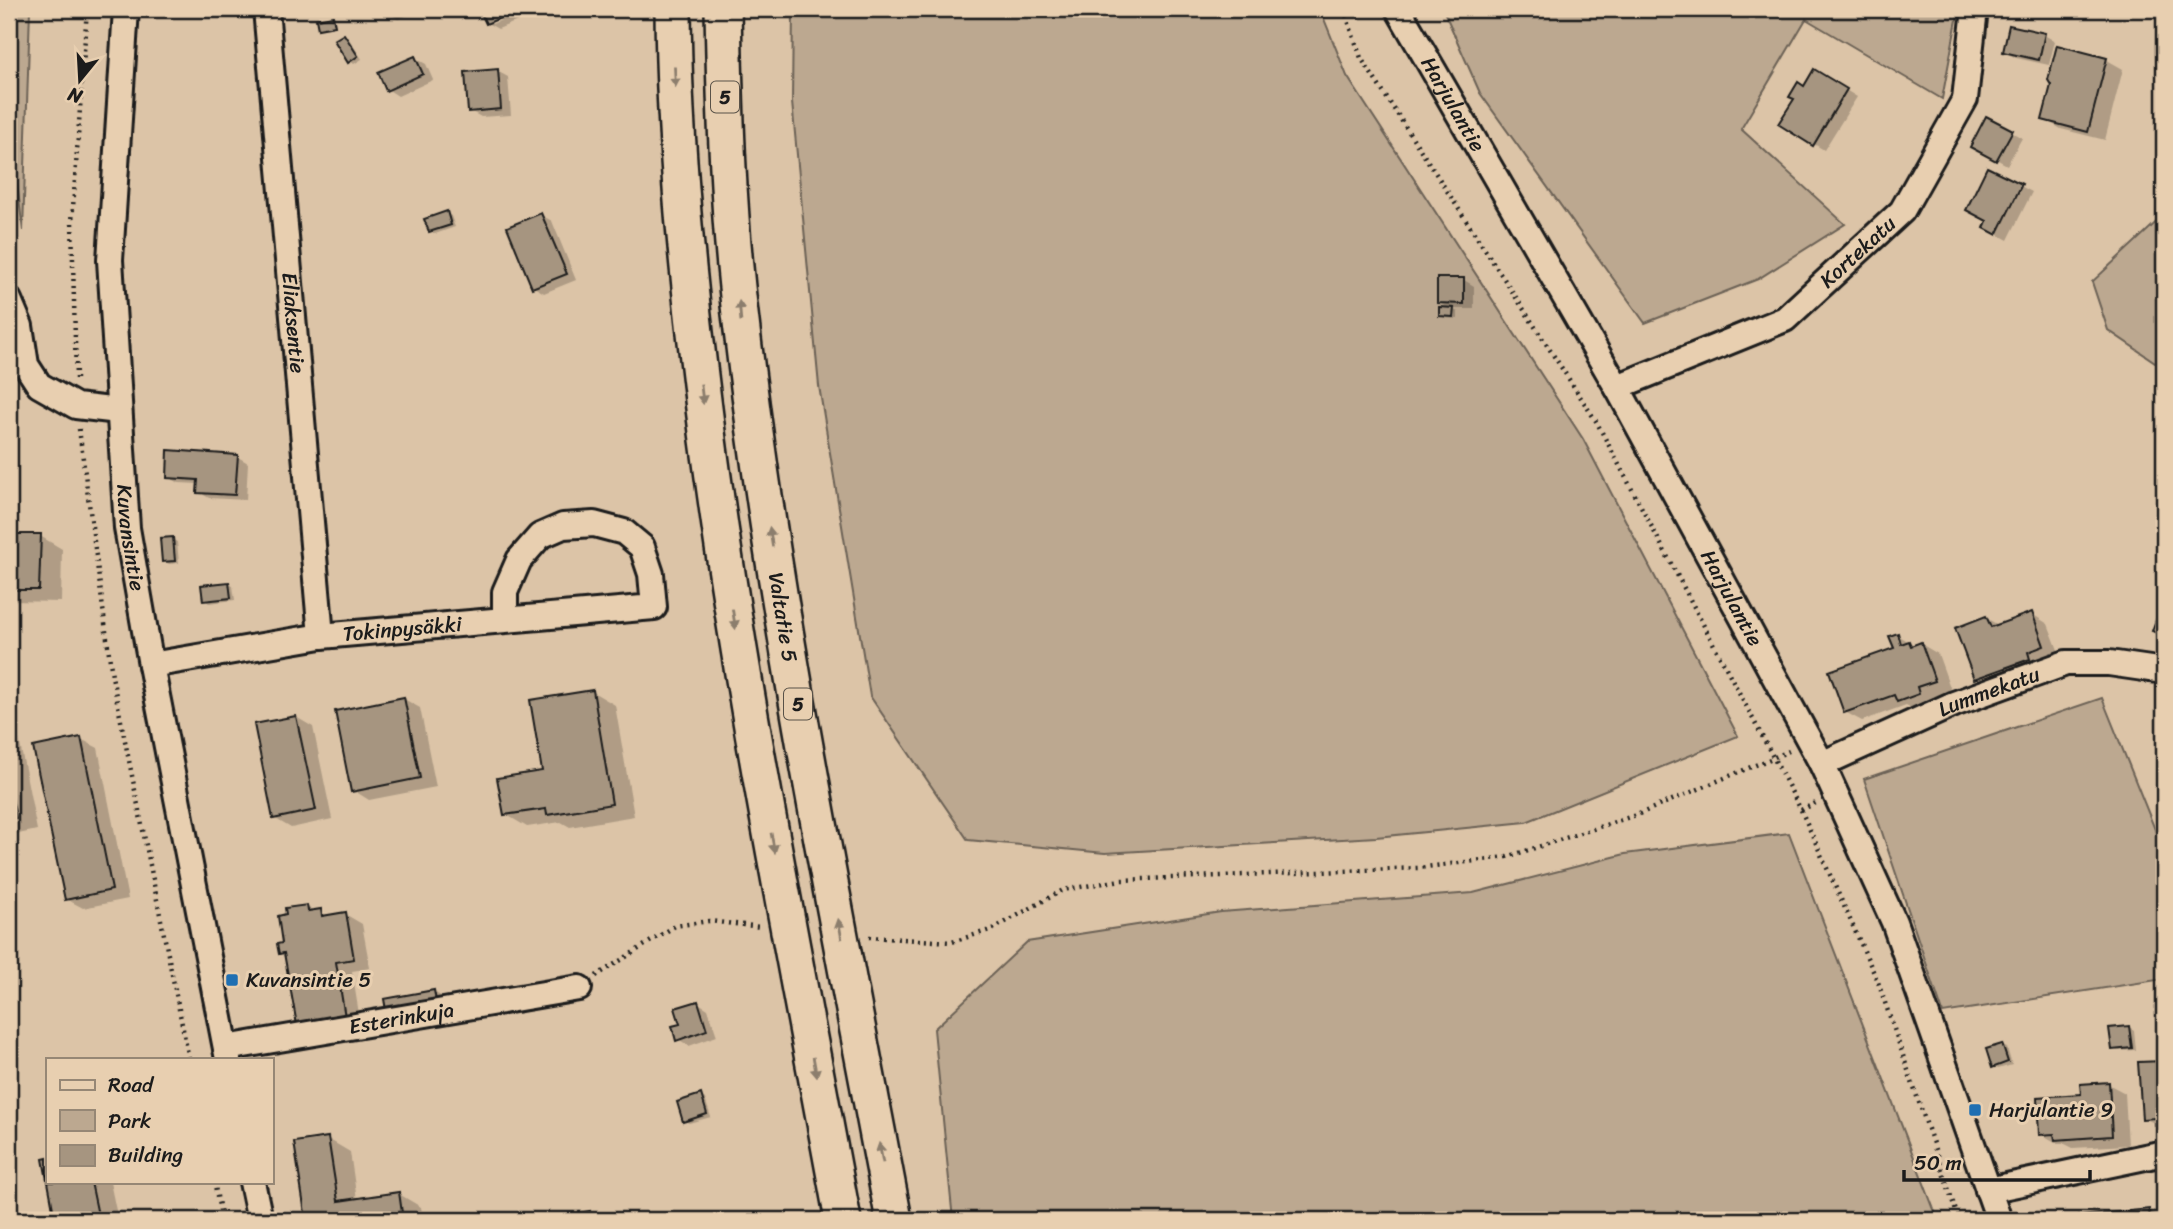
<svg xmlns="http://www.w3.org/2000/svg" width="2173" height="1229" viewBox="0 0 2173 1229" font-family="Sriracha,sans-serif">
<rect width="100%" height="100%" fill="#dcc4a7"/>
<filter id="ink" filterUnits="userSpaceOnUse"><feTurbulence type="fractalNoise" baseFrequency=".0143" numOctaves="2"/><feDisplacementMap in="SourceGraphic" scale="14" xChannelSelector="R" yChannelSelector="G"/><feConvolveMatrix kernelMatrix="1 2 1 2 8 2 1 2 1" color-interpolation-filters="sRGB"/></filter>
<g filter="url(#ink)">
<g fill="#bca890" stroke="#6c6256" stroke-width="2">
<path d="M9,9H30L23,231L9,119Z"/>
<path d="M793,9H1320L1347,76L1583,439L1738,736L1526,822L1376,837L1105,853L968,840L870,696L819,386L792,102Z"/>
<path d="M1443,9H1959L1942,99L1806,19L1741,129L1845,224L1758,279L1645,323L1480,93Z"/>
<path d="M2164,215V368L2108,330L2092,282Z"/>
<path d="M2102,698L2164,852V979L1943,1013L1864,779Z"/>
<path d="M1789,833L1938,1220H953L934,1029L1027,942L1221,912L1473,893L1625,854Z"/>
</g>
<g fill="#0003">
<path d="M386,9H425L398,19L387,12Z"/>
<path d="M481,9H518L492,20V24L524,10L527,17L498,29L487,23Z"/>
<path d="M2044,35L2055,41L2049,65L2016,58L2005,52Z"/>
<path d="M344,36L349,39L362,59L354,64L350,61Z"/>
<path d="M2059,47L2107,60L2123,69L2105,140L2061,129L2044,119L2053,85Z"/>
<path d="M415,58L426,64L433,80L398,96L387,89Z"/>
<path d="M497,71L508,77L511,115L481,117L470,111Z"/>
<path d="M1815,71L1857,97L1824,150L1781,124Z"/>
<path d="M1987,118L2022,138L2007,165L1972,146Z"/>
<path d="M1988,169L2032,192L2008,240L1986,228L1990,221Z"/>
<path d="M446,213L451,216L455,227L435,234L430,231Z"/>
<path d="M541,215L552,221L576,280L544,293L534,287Z"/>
<path d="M1464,280L1474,286V309H1452L1458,312V319L1445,318L1441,315L1450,309L1439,303Z"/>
<path d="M238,457L248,463L246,500L209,498L199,492V484L179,483L169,477Z"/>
<path d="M9,535L40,536L62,549L61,602L9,601Z"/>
<path d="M172,539L177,542L179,563L169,564L164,561Z"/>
<path d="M229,584L233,586L235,600L209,603L205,600Z"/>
<path d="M2032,614L2048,624L2060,655L1992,687L1975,678L1986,618L2000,626Z"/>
<path d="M1898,635L1914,645L1921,644L1938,654L1951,690L1933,697L1935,703L1915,710L1906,705L1862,721L1845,712L1896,649Z"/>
<path d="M9,688L37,830L9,836Z"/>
<path d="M593,692L615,705L634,816L570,827L561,822L527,827L505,814L544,773Z"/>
<path d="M404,699L420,708L436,787L369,800L353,790Z"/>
<path d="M296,717L313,727L332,819L291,828L274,818Z"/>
<path d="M81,739L98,748L128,899L83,908L66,899Z"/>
<path d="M306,907L331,917L345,914L362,924L370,968L352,971L361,1026L315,1034L286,957L280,953Z"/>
<path d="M434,992L444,998L400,1026Z"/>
<path d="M697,1002L708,1009L717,1036L689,1046L678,1039L683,1025Z"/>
<path d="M2129,1027L2134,1030L2136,1050L2118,1051L2113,1049Z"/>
<path d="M2002,1046L2007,1048L2012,1065L1998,1069L1993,1066Z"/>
<path d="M2164,1062V1122L2161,1123L2164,1128L2144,1118L2140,1064Z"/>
<path d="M2108,1084L2125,1093L2128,1145L2073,1148L2063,1143H2057L2041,1134L2083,1096Z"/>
<path d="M701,1096L705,1099L711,1117L689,1123L685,1121Z"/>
<path d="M328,1139L350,1152L357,1200L399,1194L421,1207L423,1220H308L296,1144Z"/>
<path d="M49,1182H110L118,1220H57Z"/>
<path d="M2148,1210L2164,1220H2060V1219Z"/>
<path d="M590,1213L601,1220H550Z"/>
</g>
<g fill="#a69580" stroke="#1c1c1c" stroke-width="2">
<path d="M479,9H516L517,11L486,24Z"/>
<path d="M333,16L335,26L318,29L316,19Z"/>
<path d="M2009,25L2045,33L2039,60L2003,52Z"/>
<path d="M344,34L358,56L348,63L334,40Z"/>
<path d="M2057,45L2107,58L2088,132L2042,120L2051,85L2048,80Z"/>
<path d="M415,56L423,74L386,91L378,72Z"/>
<path d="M498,69L501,109L468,112L465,72Z"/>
<path d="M1814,69L1847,89L1813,146L1778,124L1794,99L1789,97L1798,82L1804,86Z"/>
<path d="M1986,116L2013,130L1996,161L1970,147Z"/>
<path d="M1987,167L2022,184L1997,235L1984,228L1987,221L1966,210Z"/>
<path d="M447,211L451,225L429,232L424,219Z"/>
<path d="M541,213L567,274L532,288L507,227Z"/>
<path d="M1437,278H1464V304L1437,303Z"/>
<path d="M1439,307L1454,308L1453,317L1439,316Z"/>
<path d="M168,450L238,455L235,495L197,493L198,480L167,478Z"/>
<path d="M9,534H41L39,590H9Z"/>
<path d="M173,537L175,561L162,562L160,538Z"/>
<path d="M229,582L231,598L203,601L201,585Z"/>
<path d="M2164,598V636L2152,631Z"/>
<path d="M2032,612L2044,646L2028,652L2030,659L1974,679L1955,628L1986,616L1991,627Z"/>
<path d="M1898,633L1901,644L1909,641L1911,646L1921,642L1935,681L1917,687L1919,694L1897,702L1894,695L1844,713L1829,671L1894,648L1889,636Z"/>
<path d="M593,690L612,804L547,815L546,809L504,815L497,778L542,771L530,700Z"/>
<path d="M404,697L420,778L351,792L335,711Z"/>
<path d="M296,716L316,810L273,819L254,724Z"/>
<path d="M81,737L112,890L65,900L33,747Z"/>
<path d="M9,782L16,818L9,820Z"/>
<path d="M307,905L308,911L321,909L322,916L346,912L354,959L336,962L345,1017L297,1025L284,953L279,954L277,944L282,943L278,916L286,914L285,908Z"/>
<path d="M434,990L438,1012L388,1021L384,999Z"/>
<path d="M698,1001L707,1030L676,1041L672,1026L680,1024L675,1008Z"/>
<path d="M2129,1026L2132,1048L2112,1050L2109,1028Z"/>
<path d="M2002,1044L2008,1062L1992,1068L1986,1049Z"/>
<path d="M2164,1061V1124L2155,1125V1118L2142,1119L2138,1062Z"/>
<path d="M2109,1082L2112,1136L2055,1140L2054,1134L2039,1135L2037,1097L2081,1094L2080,1084Z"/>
<path d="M701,1094L707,1114L683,1122L677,1102Z"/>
<path d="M328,1137L338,1201L399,1192L403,1220H306L294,1142Z"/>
<path d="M47,1158V1180L43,1159Z"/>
<path d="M48,1182H91L99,1220H55Z"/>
<path d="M2149,1209L2150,1220H2059L2058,1218Z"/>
<path d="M590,1211L592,1220H539Z"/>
</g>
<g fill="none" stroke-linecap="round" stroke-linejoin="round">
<defs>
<g id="minor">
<path id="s1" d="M126,9L110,260L127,528L151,665L228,1059"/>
<path id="s2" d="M266,9L321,636"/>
<path id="s3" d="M1398,9L1617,387L1822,764L1894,922L1999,1220"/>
<path d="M9,300L20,326L26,365L39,385L76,406L119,411"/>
<path id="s4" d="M1617,387L1785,319L1902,211L1965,99L1975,9"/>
<path id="s5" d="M151,665L321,636L654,607L651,574L642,547L624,532L594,524L563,526L540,536L519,560L505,592V620"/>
<path id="s6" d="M1822,764L1954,704L2066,663H2109L2164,671"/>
<path id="s7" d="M226,1048L579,988"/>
<path d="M252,1182L260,1220"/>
<path d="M1988,1190L2164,1153"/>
</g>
<g id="highway">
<path d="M673,9C674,150 689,291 707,432C741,696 795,958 843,1220"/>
<path id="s8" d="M723,9C725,113 728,218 741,322C776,624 838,922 894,1220"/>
</g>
</defs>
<use href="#minor" stroke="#1c1c1c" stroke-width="30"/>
<use href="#highway" stroke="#1c1c1c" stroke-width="40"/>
<g stroke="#1c1c1c" stroke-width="4.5" stroke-dasharray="2 5" stroke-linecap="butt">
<path d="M1344,9L1361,58L1596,421L1801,810L1878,982L1959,1220"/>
<path d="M76,379L72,222L87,9"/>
<path d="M79,429L112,676L189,1059"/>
<path d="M1801,810L1816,803"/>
<path d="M869,937L952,942L993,929L1063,890L1121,880L1418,868L1507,857L1639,814L1789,751"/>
<path d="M596,976L675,926L709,921L761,927"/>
<path d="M214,1182L222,1220"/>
</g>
<use href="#minor" stroke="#e8cfb0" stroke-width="24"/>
<use href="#highway" stroke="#e8cfb0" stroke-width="35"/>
</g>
<defs><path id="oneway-solid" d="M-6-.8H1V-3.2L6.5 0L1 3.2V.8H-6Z" transform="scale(1.75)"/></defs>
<g fill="#8c7e6d">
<use href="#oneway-solid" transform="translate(675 77) rotate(87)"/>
<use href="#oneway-solid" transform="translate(740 311) rotate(-95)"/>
<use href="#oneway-solid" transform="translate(702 394) rotate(83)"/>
<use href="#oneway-solid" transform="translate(771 537) rotate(-99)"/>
<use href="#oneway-solid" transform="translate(734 619) rotate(81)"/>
<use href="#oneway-solid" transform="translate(773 843) rotate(79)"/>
<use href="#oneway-solid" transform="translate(840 929) rotate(-100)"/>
<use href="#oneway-solid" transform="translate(815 1067) rotate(80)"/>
<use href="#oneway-solid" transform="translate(881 1153) rotate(-101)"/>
</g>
</g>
<g fill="#1f6fb2" stroke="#e8cfb0" stroke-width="2.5">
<rect x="225" y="973" width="14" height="14" rx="3.5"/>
<rect x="1968" y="1103" width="14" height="14" rx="3.5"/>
</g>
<g text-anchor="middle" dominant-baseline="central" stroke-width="6" stroke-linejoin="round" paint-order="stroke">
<g fill="#e8cfb0" stroke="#595248" stroke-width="2">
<rect x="711" y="81.5" width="28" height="31" rx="5"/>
<rect x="784" y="688.5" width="28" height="31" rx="5"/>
</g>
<g font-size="19" font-weight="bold" fill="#1c1c1c">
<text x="725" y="97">5</text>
<text x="798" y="704">5</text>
</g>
<g font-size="21" fill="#1c1c1c" stroke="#e8cfb0">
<text stroke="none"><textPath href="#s3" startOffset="110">Harjulantie</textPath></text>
<text stroke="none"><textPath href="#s4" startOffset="280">Kortekatu</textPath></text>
<text stroke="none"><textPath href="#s2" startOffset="315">Eliaksentie</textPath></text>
<text stroke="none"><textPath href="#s1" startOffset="530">Kuvansintie</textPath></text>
<text stroke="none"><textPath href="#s3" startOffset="677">Harjulantie</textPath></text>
<text stroke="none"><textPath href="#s8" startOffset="612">Valtatie 5</textPath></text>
<text stroke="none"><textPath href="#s5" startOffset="254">Tokinpysäkki</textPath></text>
<text stroke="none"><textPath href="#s6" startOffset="182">Lummekatu</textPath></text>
<text stroke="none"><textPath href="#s7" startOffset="178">Esterinkuja</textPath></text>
</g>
<g font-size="21" fill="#1c1c1c" stroke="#e8cfb0" text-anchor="start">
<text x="246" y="980">Kuvansintie 5</text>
<text x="1989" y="1110">Harjulantie 9</text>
</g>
</g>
<rect width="2173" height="1229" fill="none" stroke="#e8cfb0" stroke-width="35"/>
<rect x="18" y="18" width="2138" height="1194" fill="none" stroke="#1c1c1c" stroke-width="2.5" filter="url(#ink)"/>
<rect x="46" y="1058" width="228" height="126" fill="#e8cfb0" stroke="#968775" stroke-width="2"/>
<rect x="60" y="1080" width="35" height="10" fill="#e8cfb0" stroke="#968775" stroke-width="2"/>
<text x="108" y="1092" font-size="21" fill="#1c1c1c">Road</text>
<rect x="60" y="1110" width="35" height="21" fill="#bca890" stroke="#968775" stroke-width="2"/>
<text x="108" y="1128" font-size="21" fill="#1c1c1c">Park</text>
<rect x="60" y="1145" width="35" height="21" fill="#a69580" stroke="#968775" stroke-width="2"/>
<text x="108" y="1162" font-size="21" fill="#1c1c1c">Building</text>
<g transform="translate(80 80) rotate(198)" stroke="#e8cfb0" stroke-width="5" paint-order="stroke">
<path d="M0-5L12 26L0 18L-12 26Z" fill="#1c1c1c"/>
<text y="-10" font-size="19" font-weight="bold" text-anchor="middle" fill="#1c1c1c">N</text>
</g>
<path d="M1904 1170v10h186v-10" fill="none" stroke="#1c1c1c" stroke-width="3.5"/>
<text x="1914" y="1170" font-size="21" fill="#1c1c1c" stroke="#e8cfb0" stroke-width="5" paint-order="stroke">50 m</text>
</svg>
